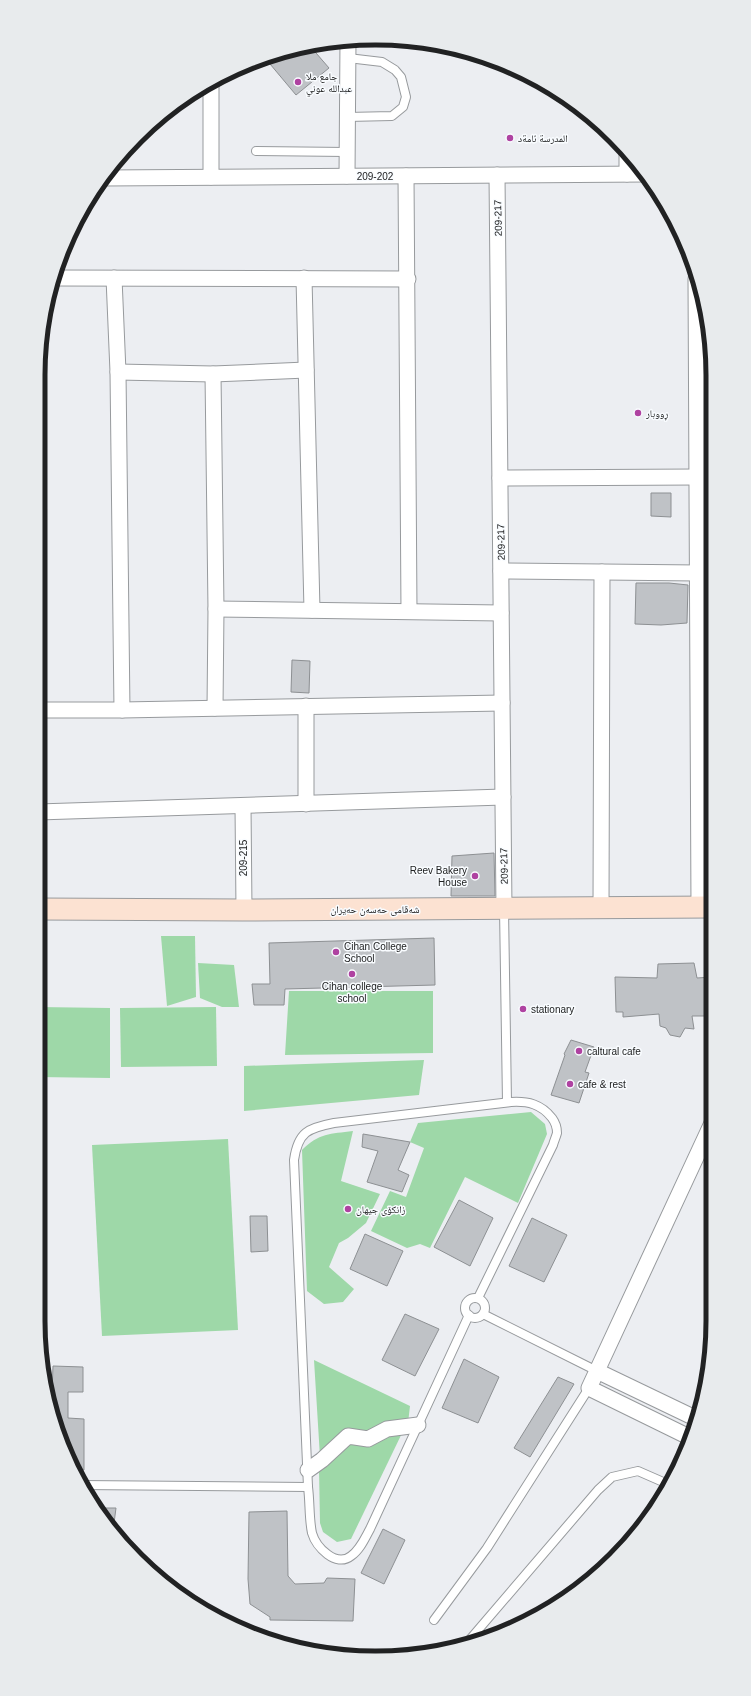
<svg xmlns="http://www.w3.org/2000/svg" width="751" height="1696" viewBox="0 0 751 1696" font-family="Arial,'Noto Naskh Arabic',sans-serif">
<rect width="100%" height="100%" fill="#eceef2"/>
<g fill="#9ed8a8">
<path d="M161,936H195L196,997L167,1006Z"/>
<path d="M198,963L234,965L239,1007H222L200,998Z"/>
<path d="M289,991H433V1053L285,1055Z"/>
<path d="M38,1007L110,1008V1078L38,1077Z"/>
<path d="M216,1007L217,1066L121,1067L120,1008Z"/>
<path d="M424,1060L419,1095L244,1111V1066Z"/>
<path d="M531,1112L545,1124L547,1134L518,1203L465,1177L430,1248L420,1244L407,1248L371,1231L390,1191L406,1197L424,1148L410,1142L418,1123Z"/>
<path d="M353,1131L341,1181L380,1194L366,1223L348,1238L339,1243L329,1267L354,1289L343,1302L324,1304L307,1291L302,1150C319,1133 330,1134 353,1131Z"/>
<path d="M228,1139L238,1330L102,1336L92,1145Z"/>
<path d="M314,1360L410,1406L408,1423L384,1424L320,1457Z"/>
<path d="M404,1429L351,1539L337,1542L323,1532L320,1523L319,1469L349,1439Z"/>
</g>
<g fill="#bfc2c6" stroke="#8d9093">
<path d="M310,46L329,68L296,95L265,58L288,49Z"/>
<path d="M705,374H710L711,482H706Z"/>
<path d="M651,493H671V517L651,516Z"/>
<path d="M636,583H669L688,585L687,623L661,625L635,624Z"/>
<path d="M706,587L711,588V603H707Z"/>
<path d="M292,660L310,661L309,693L291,692Z"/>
<path d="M494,853L495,896H451L452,856Z"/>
<path d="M434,938L435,985L285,989L284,1005H254L252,984H270L269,943Z"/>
<path d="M694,963L697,978L712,977V1016H692L694,1029L685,1028L680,1037L670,1035L666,1028L660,1026L659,1014L623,1017V1012H616L615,977L657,978L658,964Z"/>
<path d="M571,1040L594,1047L585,1072L589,1073L579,1103L551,1095L565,1055L564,1054Z"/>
<path d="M363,1134L410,1142L398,1170L409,1175L402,1192L367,1182L378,1151L362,1147Z"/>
<path d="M459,1200L493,1218L470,1266L434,1247Z"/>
<path d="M250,1216H267L268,1251L251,1252Z"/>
<path d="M532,1218L567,1235L544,1282L509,1266Z"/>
<path d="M365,1234L403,1251L387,1286L350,1269Z"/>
<path d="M405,1314L439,1329L415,1376L382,1360Z"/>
<path d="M464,1359L499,1377L478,1423L442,1408Z"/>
<path d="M53,1366L83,1367V1392H68V1418L84,1419V1470H75L56,1429L53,1412L54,1392H52Z"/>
<path d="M558,1377L574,1384L530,1457L514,1448Z"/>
<path d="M97,1508H116L113,1531Z"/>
<path d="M287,1511L288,1576L295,1584L324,1583L327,1578L355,1579L353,1621L270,1620V1617L250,1604L248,1579L249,1512Z"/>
<path d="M383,1529L405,1540L384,1584L361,1573Z"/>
</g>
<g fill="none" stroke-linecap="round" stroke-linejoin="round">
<defs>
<g id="lane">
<path d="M347,117L392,116L403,107L406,97L401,77L395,70L382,62L348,58"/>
<path d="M256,151L347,152"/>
<path d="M504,909L507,1102"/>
<circle cx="475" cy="1308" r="10"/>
<path d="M483,1314L597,1371"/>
<path d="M469,1315L370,1529C365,1538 360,1550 351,1556C336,1568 316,1547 312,1533C309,1519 310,1502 308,1487L294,1160C298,1132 308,1128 334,1123L511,1102C528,1101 541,1104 552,1118C555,1122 557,1128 557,1133C556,1137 554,1141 553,1145L478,1298"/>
<path d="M81,1485L308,1487"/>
<path d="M434,1620L487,1548L589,1388"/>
<path d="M466,1644L598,1490L612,1477L638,1471L670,1485"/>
</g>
<g id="street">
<path d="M627,154V174"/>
<path d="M497,175L504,909"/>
<path d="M347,176L348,40"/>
<path d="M406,176L409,611"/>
<path d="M211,177V82"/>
<path d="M104,178L646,174"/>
<path d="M54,278L408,279"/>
<path d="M114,278L118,372L122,710"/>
<path d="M304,278L312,610"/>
<path d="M696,279L699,907"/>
<path d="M118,372L213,374L306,370"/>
<path d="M213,374L216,609L215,708"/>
<path d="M500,478L697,477"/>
<path d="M501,571L698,573"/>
<path d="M216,609L501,613"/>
<path d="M38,710H122L502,703"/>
<path d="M306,804V706"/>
<path d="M243,806L244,910"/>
<path d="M38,812L503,797"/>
<path d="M601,908L602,572"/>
<path d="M597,1371L697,1419"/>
<path d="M691,1438L589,1388L712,1123"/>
<path d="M308,1470L322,1460L348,1436L368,1439L387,1429L418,1425"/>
</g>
<path id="secondary" d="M38,909L244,910L712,907"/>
</defs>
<use href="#lane" stroke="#979a9d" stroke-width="10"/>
<use href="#street" stroke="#979a9d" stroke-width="17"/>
<use href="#secondary" stroke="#979a9d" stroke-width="23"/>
<use href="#lane" stroke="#fff" stroke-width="8"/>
<use href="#street" stroke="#fff" stroke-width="15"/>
<use href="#secondary" stroke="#fce2d2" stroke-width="21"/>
</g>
<g fill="#af42a1" stroke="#f9fcff" stroke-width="1.5">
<circle cx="298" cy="82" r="4"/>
<circle cx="510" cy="138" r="4"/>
<circle cx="638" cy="413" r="4"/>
<circle cx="475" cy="876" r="4"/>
<circle cx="336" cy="952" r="4"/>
<circle cx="352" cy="974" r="4"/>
<circle cx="523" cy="1009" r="4"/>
<circle cx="579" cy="1051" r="4"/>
<circle cx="570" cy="1084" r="4"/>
<circle cx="348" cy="1209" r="4"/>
</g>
<g text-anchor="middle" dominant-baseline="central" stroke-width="3" stroke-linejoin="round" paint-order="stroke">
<g font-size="10" fill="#212223" stroke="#f9fcff" text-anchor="start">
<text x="306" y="76">جامع ملا<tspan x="306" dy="12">عبدالله عوني</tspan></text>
<text x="518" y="138">المدرسة ئامةد</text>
<text x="646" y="413">ڕووبار</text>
<text x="467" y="870" text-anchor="end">Reev Bakery<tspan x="467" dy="12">House</tspan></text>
<text x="344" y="946">Cihan College<tspan x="344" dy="12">School</tspan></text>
<text x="352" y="986" text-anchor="middle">Cihan college<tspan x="352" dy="12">school</tspan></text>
<text x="531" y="1009">stationary</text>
<text x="587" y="1051">caltural cafe</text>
<text x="578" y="1084">cafe &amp; rest</text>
<text x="356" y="1209">زانکۆی جیھان</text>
</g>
<g font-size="10" fill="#212223" stroke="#f9fcff">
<text x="375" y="176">209-202</text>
<text transform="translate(498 218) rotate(-91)">209-217</text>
<text transform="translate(501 542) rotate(-91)">209-217</text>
<text transform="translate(243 858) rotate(-90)">209-215</text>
<text transform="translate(504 866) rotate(-91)">209-217</text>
<text x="375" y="909">شەقامی حەسەن حەیران</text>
</g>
</g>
<path d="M0 0H751V1696H0ZM375 45H376A330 330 0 0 1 706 375V1321A330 330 0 0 1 376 1651H375A330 330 0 0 1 45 1321V375A330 330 0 0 1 375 45Z" fill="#e8ebed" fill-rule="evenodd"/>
<path fill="none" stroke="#212223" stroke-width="5" d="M375 45H376A330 330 0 0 1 706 375V1321A330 330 0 0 1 376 1651H375A330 330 0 0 1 45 1321V375A330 330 0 0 1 375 45Z"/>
</svg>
